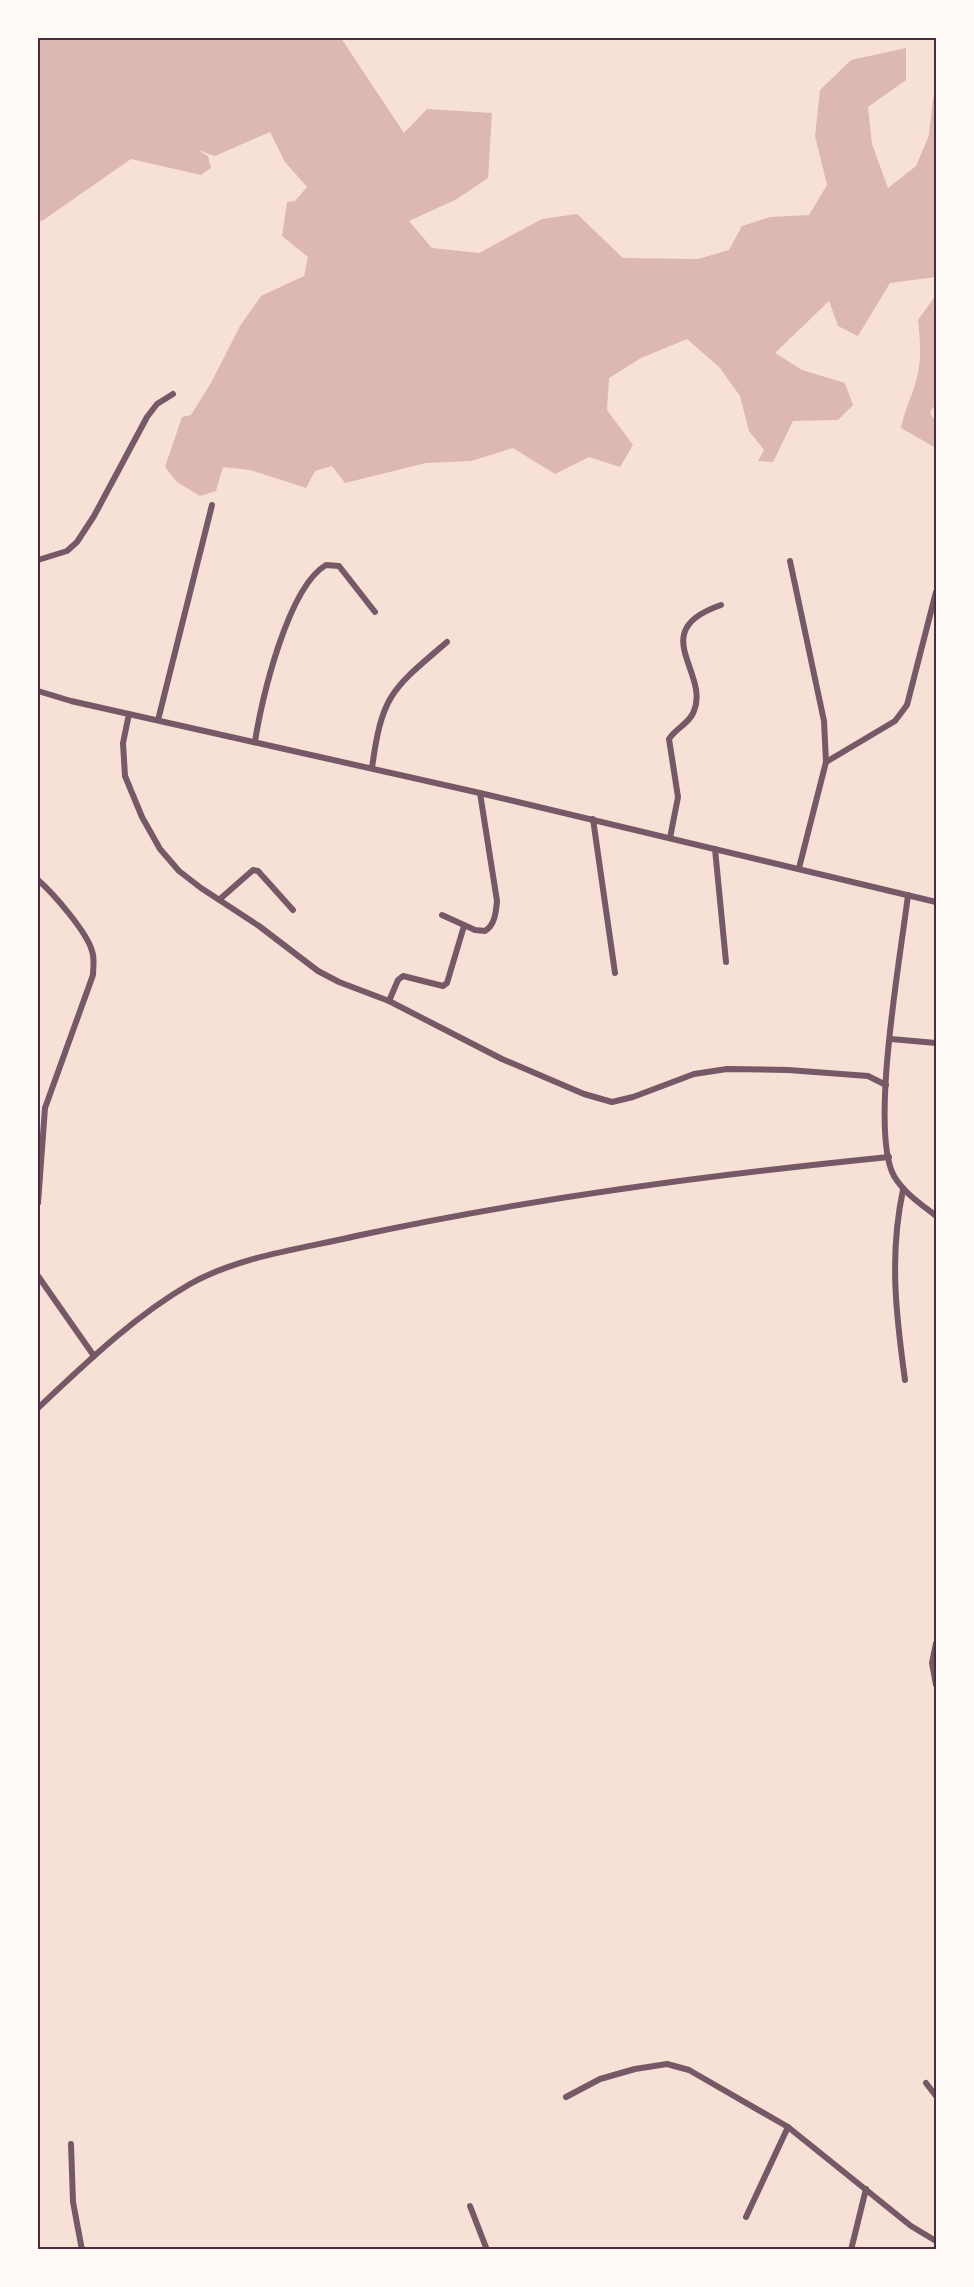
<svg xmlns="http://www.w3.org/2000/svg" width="974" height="2287" viewBox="0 0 974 2287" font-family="Roboto,sans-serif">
<rect width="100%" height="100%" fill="#f7e1d7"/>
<g fill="#dcb8b0">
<path d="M38,38H341L404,133L427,109L492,113L488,178L457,199L409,221L432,248L479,253L542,219L577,214L623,258L698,259L729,250L742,226L770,217L809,215L827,185L815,136L820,90L851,60L906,48V80L868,107L872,144L888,188L916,166L929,135L933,98L936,93V277L890,283L858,336L838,326L829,301L775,353L802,370L845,383L853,405L838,420L793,421L773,462L758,461L764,450L749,431L740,396L720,368L687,339L641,358L609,378L607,410L633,445L620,467L589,457L555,474L513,448L471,461L426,463L345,483L332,466L315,471L306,488L250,470L223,467L216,491L200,496L177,482L165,467L182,417L191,415L211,383L240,326L261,296L304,276L308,257L282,236L287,202L295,201L307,187L285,162L270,132L215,156L198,150L208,156L211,168L201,175L131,159L42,221L38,220Z"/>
<path d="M936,295V403L930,413L936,422V448L901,428C905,407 913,395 917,377C922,358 920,339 918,320Z"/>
</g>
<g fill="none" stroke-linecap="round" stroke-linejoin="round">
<g stroke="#755966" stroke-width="6">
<path d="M38,560L67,551L77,542L94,516L147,417L157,404L173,394"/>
<path d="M790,561L824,721L826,762L799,868"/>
<path d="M38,691L71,701L480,793L936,902"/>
<path d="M129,714L123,743L125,776L142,817L160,849L179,871L201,888L259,926L318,971L339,982L389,1001L502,1059L584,1094L612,1102L633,1097L694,1074L727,1069L788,1070L868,1076L886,1085"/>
<path d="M158,720L212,505"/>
<path d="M255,742C261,700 288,587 326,565L339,566L375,612"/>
<path d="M826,762L895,721L907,705L936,592"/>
<path d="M372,768C382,694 392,689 447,642"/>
<path d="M593,819L615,973"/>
<path d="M670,838L678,797L669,739C676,728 690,723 694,711C710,672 645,631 721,605"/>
<path d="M715,849L726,962"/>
<path d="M38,880C53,893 87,932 92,951C95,959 93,967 93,975L45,1108L38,1203"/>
<path d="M908,895C901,954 869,1130 894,1176C904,1193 921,1204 936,1216"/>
<path d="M220,899L253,870L258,871L293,910"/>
<path d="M442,915L475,930L485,931C495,925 496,912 497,901L480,793"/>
<path d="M389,1001L398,980L403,976L443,986L447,983L464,926"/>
<path d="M891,1039L936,1043"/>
<path d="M903,1190C889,1255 896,1315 905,1380"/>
<path d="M38,1276L94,1356"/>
<path d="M38,1408C85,1364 133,1317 190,1284C240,1256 301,1249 356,1236C532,1198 710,1175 889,1157"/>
<path d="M936,1643L932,1663L936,1685"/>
<path d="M926,2083L936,2096"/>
<path d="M566,2097L600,2079L635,2069L667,2064L689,2070L788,2127L911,2226L936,2241"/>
<path d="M71,2144L73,2202L82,2250"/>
<path d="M470,2206L487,2250"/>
<path d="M746,2217L788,2127"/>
<path d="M851,2250L866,2189"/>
</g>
</g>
<rect width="974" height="2287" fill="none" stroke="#fffaf5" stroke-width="78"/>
<rect x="39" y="39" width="896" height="2209" fill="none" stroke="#4a2c40" stroke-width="2"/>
</svg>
